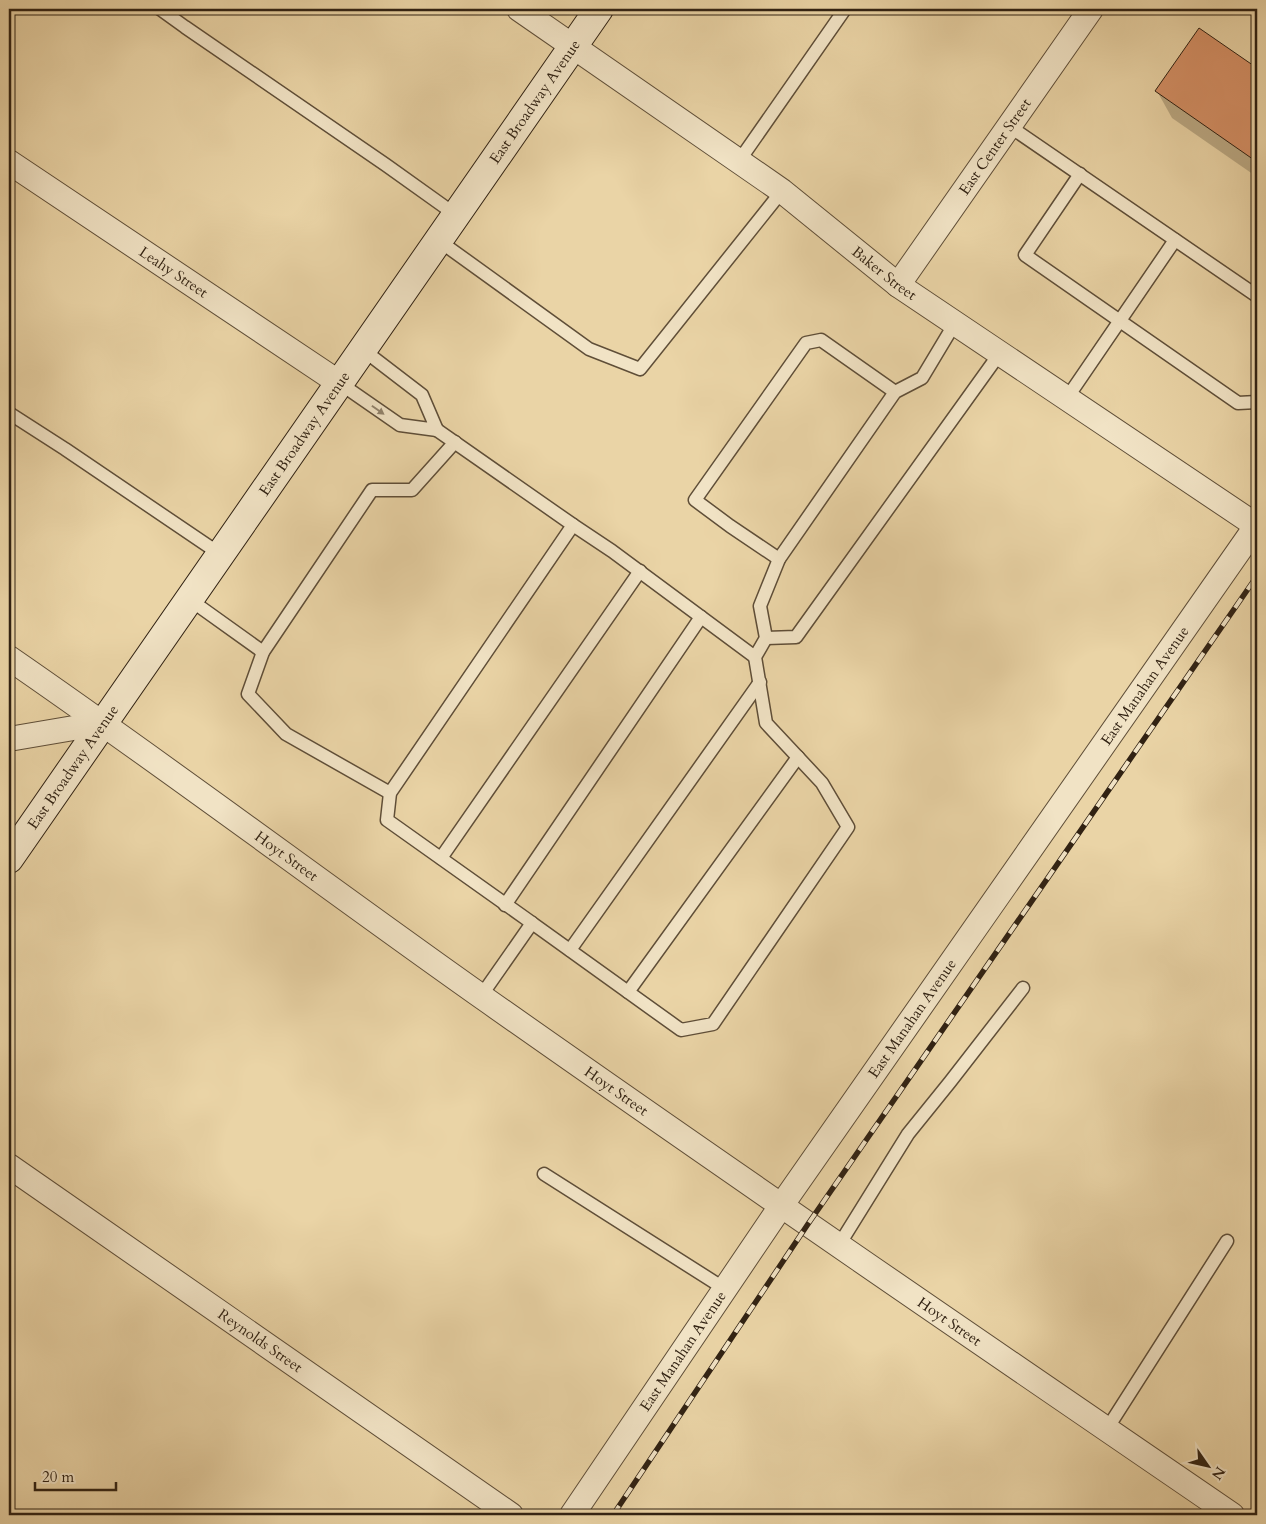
<svg xmlns="http://www.w3.org/2000/svg" width="1266" height="1524" viewBox="0 0 1266 1524" font-family="Cardo,serif">
<rect width="100%" height="100%" fill="#ead4a6"/>
<filter id="stains"><feTurbulence type="fractalNoise" baseFrequency=".004" numOctaves="4"/><feColorMatrix values="0 0 0 0 .2 0 0 0 0 .09 0 0 0 0 .02 0 0 0 .5 -.17"/></filter>
<radialGradient id="worn" r=".72"><stop offset=".6" stop-color="#630" stop-opacity="0"/><stop offset="1" stop-color="#630" stop-opacity=".3"/></radialGradient>
<path fill="#0003" d="M1199,30L1257,70V177L1172,118L1157,91Z"/>
<path fill="#d49066" stroke="#312213" d="M1199,28L1257,68V162L1155,91Z"/>
<g fill="none" stroke-linecap="round" stroke-linejoin="round">
<defs>
<g id="lane">
<path d="M160,9L185,27L386,165L456,215"/>
<path d="M1009,126L1257,296"/>
<path d="M739,161L845,9"/>
<path d="M1080,174L1025,255L1238,403L1257,402"/>
<path d="M438,240L589,349L640,369L782,191"/>
<path d="M338,382L400,425L437,430L422,395L362,349"/>
<path d="M1067,398L1175,240"/>
<path d="M9,413L65,449L220,554"/>
<path d="M437,430L573,525L390,793L387,820L532,923"/>
<path d="M573,525L612,551L755,657"/>
<path d="M779,559L730,526L695,500L806,343L821,340L895,392"/>
<path d="M189,599L263,652"/>
<path d="M766,638L796,637L1000,353"/>
<path d="M390,793L286,734L248,694L263,652L372,490H412L455,442"/>
<path d="M441,858L640,571"/>
<path d="M505,905L701,617"/>
<path d="M570,950L760,682"/>
<path d="M628,992L798,757"/>
<path d="M481,996L532,923L681,1030L713,1024L848,827L822,783L766,723L755,657L766,638L760,606L779,559L895,392L922,378L955,323"/>
<path d="M544,1174L725,1289"/>
<path d="M839,1245L908,1134L950,1082L1023,988"/>
<path d="M1107,1429L1227,1241"/>
</g>
<g id="street">
<path id="s1" d="M519,9L782,191L898,285L1257,526"/>
<path id="s2" d="M9,162L338,382"/>
<path id="s3" d="M898,285L1091,9"/>
<path id="s4" d="M9,658C170,769 325,886 485,999C732,1173 982,1344 1232,1515"/>
<path d="M9,739L103,723"/>
<path id="s5" d="M9,1166L511,1515"/>
<path id="s6" d="M572,1515L781,1206L1257,525"/>
</g>
<g id="secondary">
<path id="s7" d="M9,859L599,9"/>
</g>
</defs>
<use href="#lane" stroke="#5f4e38" stroke-width="15"/>
<use href="#street" stroke="#5f4e38" stroke-width="26"/>
<use href="#secondary" stroke="#312213" stroke-width="30"/>
<use href="#lane" stroke="#f1e3c5" stroke-width="12"/>
<use href="#street" stroke="#f1e3c5" stroke-width="24"/>
<use href="#secondary" stroke="#f1e3c5" stroke-width="28"/>
<defs>
<path id="rail" d="M613,1515L808,1224L1257,576"/>
</defs>
<use href="#rail" stroke="#312213" stroke-width="5.5"/>
<use href="#rail" stroke="#f1e3c5" stroke-width="4" stroke-dasharray="11" stroke-linecap="butt"/>
</g>
<defs><path id="oneway-solid" d="M-6-.8H1V-3.2L6.5 0L1 3.2V.8H-6Z" transform="scale(1.25)"/></defs>
<use fill="#91826c" href="#oneway-solid" transform="translate(378 410) rotate(35)"/>
<g text-anchor="middle" dominant-baseline="central" stroke-width="4.5" stroke-linejoin="round" paint-order="stroke">
<g font-size="15" fill="#312213" stroke="#f1e3c5">
<text stroke="none"><textPath href="#s7" startOffset="922">East Broadway Avenue</textPath></text>
<text stroke="none"><textPath href="#s3" startOffset="169">East Center Street</textPath></text>
<text stroke="none"><textPath href="#s2" startOffset="198">Leahy Street</textPath></text>
<text stroke="none"><textPath href="#s1" startOffset="451">Baker Street</textPath></text>
<text stroke="none"><textPath href="#s7" startOffset="518">East Broadway Avenue</textPath></text>
<text stroke="none"><textPath href="#s6" startOffset="1008">East Manahan Avenue</textPath></text>
<text stroke="none"><textPath href="#s7" startOffset="112">East Broadway Avenue</textPath></text>
<text stroke="none"><textPath href="#s4" startOffset="341">Hoyt Street</textPath></text>
<text stroke="none"><textPath href="#s6" startOffset="602">East Manahan Avenue</textPath></text>
<text stroke="none"><textPath href="#s4" startOffset="746">Hoyt Street</textPath></text>
<text stroke="none"><textPath href="#s4" startOffset="1151">Hoyt Street</textPath></text>
<text stroke="none"><textPath href="#s5" startOffset="306">Reynolds Street</textPath></text>
<text stroke="none"><textPath href="#s6" startOffset="198">East Manahan Avenue</textPath></text>
</g>
</g>
<rect width="1266" height="1524" fill="none" stroke="#ead4a6" stroke-width="30"/>
<rect x="10" y="10" width="1246" height="1504" fill="none" stroke="#312213" stroke-width="2.5"/>
<rect x="15" y="15" width="1236" height="1494" fill="none" stroke="#312213"/>
<g transform="translate(1208 1466) rotate(124)" stroke="#f1e3c5" stroke-width="4" paint-order="stroke">
<path d="M0-4L9 19L0 12L-9 19Z" fill="#312213"/>
<text y="-8" font-size="14" font-weight="bold" text-anchor="middle" fill="#312213">N</text>
</g>
<path d="M35 1482v8h81v-8" fill="none" stroke="#312213" stroke-width="2.5"/>
<text x="42" y="1482" font-size="15" fill="#312213" stroke="#f1e3c5" stroke-width="4" paint-order="stroke">20 m</text>
<rect width="100%" height="100%" filter="url(#stains)"/>
<rect width="100%" height="100%" fill="url(#worn)"/>
</svg>
